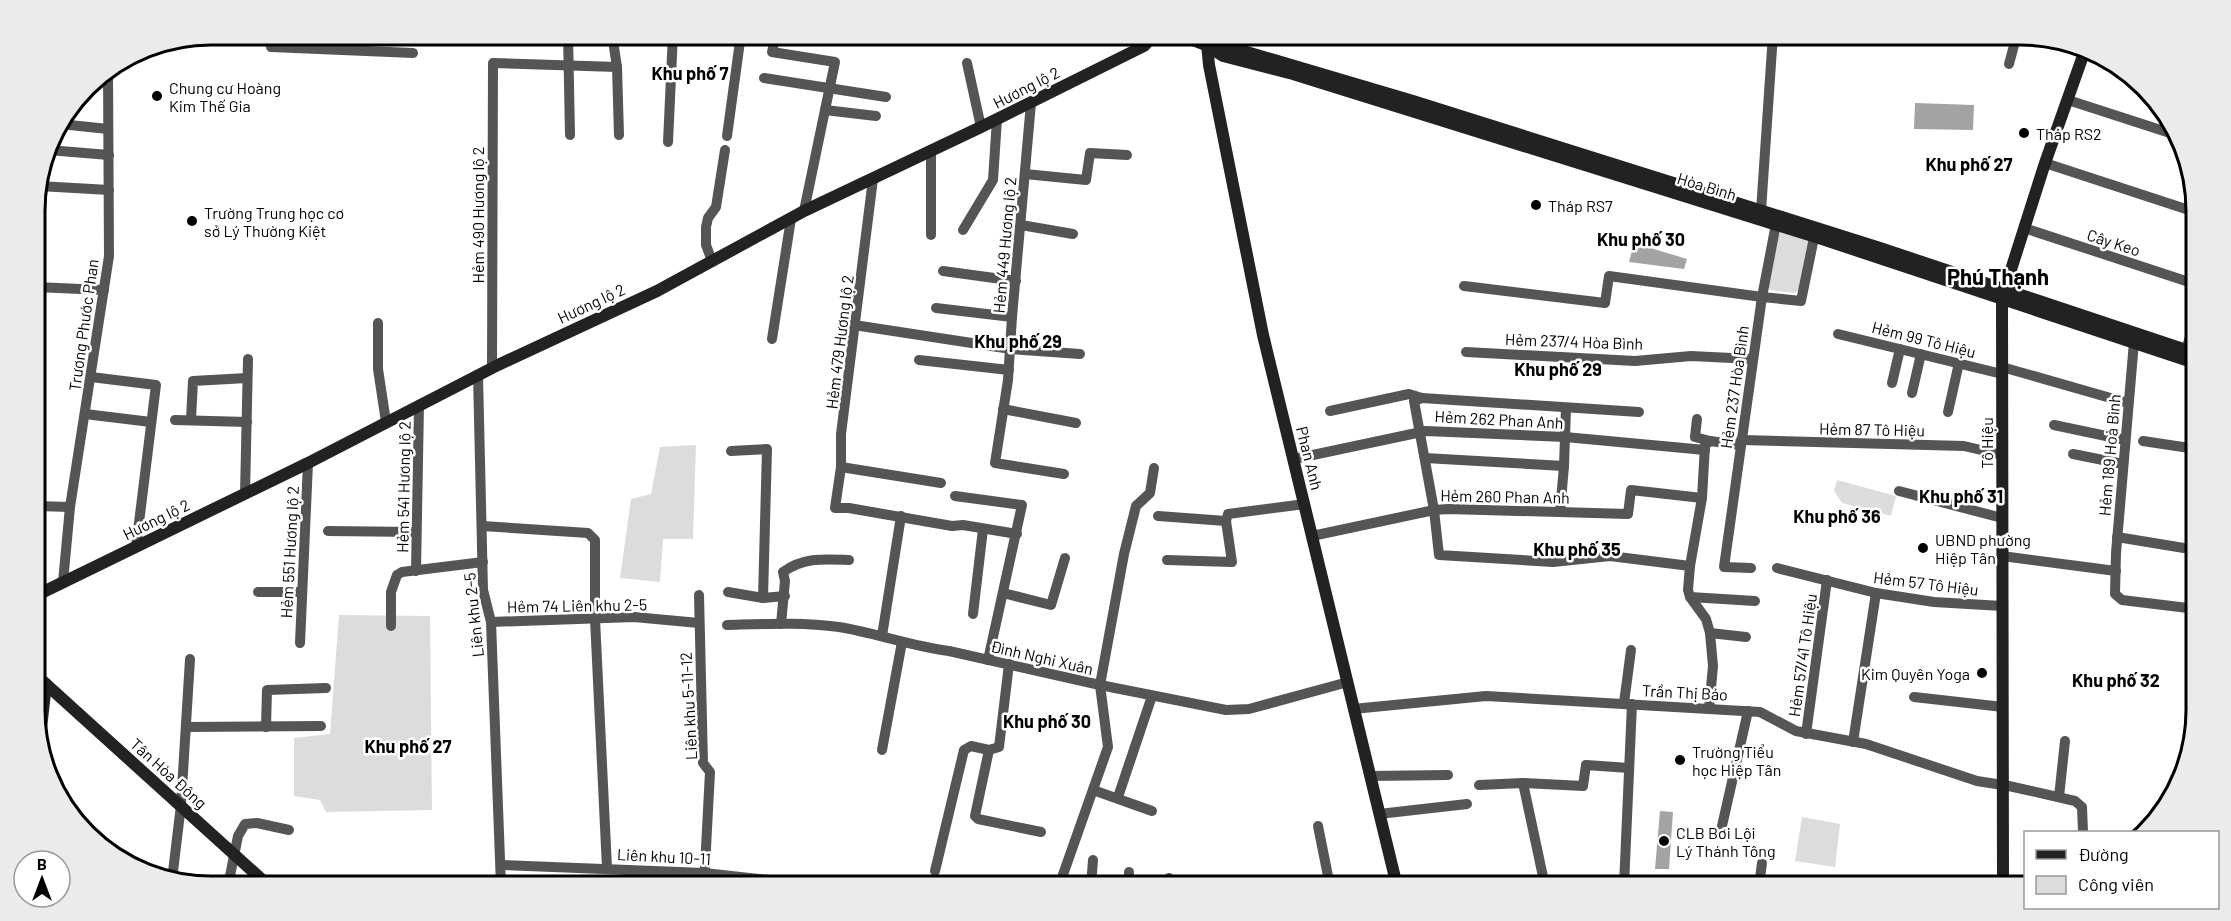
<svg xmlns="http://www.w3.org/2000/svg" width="2231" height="921" viewBox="0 0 2231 921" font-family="Barlow,sans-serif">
<rect width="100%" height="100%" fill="#fff"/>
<g fill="#dcdcdc">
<path d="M1780,231L1809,238L1799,290L1794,293L1771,290L1768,288Z"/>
<path d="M696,445L693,539H663L660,582L620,578L631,499L651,494L660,447Z"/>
<path d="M1837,480L1896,496L1891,516L1842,503L1834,491Z"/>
<path d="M339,615L430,616L432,810L326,812L320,800L294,796V738L330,734Z"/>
<path d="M1802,817L1840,824L1835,867L1795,861Z"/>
</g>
<g fill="#a3a3a3">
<path d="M1915,103L1974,105L1973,130L1914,129Z"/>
<path d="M1634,243L1687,259L1684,269L1629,262Z"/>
<path d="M1660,811L1673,812L1669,869H1655Z"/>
</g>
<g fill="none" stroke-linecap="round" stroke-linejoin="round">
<g stroke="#555" stroke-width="10">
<path d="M568,34L570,135"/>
<path d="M612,34L617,67L619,135"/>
<path d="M776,34L772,52L835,62L804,211"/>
<path d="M271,47L413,53"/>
<path d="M967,63L981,127"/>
<path d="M2009,64L2016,38"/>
<path d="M764,78L886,97"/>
<path d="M2068,100L2170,133"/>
<path d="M1031,103L1012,317L1008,380L995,463L1064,474"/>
<path d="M825,110L876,116"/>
<path d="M60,124L108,129"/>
<path d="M727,136L741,34"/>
<path d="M668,142L673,34"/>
<path d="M48,150L109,155"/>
<path d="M2045,163L2195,212"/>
<path d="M1025,174L1086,180L1090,153L1127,155"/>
<path d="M873,179L841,434V467L835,508H849L952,526L963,525L1017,534"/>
<path d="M39,186L109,190"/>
<path d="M1761,211L1773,34"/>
<path d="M1021,225L1073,234"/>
<path d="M2024,228L2195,284"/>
<path d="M963,230L993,180L997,119"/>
<path d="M931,235V150"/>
<path d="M712,261L706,245V227L708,218L716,207L725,150"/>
<path d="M943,271L1016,281"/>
<path d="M1464,286L1605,303L1609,276L1762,297L1776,224"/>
<path d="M35,287L104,290"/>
<path d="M936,308L1012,317"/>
<path d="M378,323V369L386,422"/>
<path d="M854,325L1011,349L1080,354"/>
<path d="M1838,334L2002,374"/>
<path d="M772,339L791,219"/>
<path d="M2134,342L2116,553L2115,594L2122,600L2196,609"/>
<path d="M1466,352L1635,361L1691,356L1752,359"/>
<path d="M2184,357L2195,320"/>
<path d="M919,360L1009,370"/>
<path d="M2002,367L2128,403"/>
<path d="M492,368L493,63L617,67"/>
<path d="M478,375L483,590L491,622L501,886"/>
<path d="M91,377L156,385L136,547"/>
<path d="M1892,383L1900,349"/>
<path d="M1912,393L1921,354"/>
<path d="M1003,409L1076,423"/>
<path d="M1330,411L1409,394L1422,398"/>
<path d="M1639,412L1422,398L1414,401L1434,510L1439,555L1553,562L1610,556L1690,566"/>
<path d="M1948,412L1959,363"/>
<path d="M85,414L151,422"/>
<path d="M191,419L193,381L247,378"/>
<path d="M1697,419L1695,437L1710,441"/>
<path d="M175,420L247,422"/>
<path d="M2054,425L2125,440"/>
<path d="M1741,440L1964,446L2002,455"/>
<path d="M2143,441L2196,449"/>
<path d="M731,451L767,449L763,598"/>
<path d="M2073,454L2123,464"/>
<path d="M1425,458L1564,466"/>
<path d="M1294,459L1426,431L1565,437L1705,450"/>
<path d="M841,467L941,483"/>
<path d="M1899,491L2002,518"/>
<path d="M245,494L248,359"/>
<path d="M955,496L1022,505L988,660"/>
<path d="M37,506L70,507"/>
<path d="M1560,512L1564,466L1566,408"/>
<path d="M1158,516L1226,521"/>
<path d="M482,526L588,533L595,540V619L607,868"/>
<path d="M328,531L416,532"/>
<path d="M1312,536L1434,510L1448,509L1628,514L1631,490L1702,498"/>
<path d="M2117,537L2196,550"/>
<path d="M2002,556L2116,571"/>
<path d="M1167,560L1232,562L1226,521L1228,514L1305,504"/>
<path d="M1751,568L1724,567L1762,297L1801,301L1816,228"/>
<path d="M1777,568L1876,593L1934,602L2002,606"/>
<path d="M416,571L419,405"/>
<path d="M63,582L70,507L109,256L108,70"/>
<path d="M258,592H302"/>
<path d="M728,592L763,598L785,596"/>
<path d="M1003,593L1051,605L1065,558"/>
<path d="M699,595L703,763L710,772L704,886"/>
<path d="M1690,597L1755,601"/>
<path d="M973,614L983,529"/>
<path d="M491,622L634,617L699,623"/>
<path d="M781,624L785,581L783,572C804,557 824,559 849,560"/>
<path d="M727,625C764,624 802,622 839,627C876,633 911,646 949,651L1100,685L1226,710L1249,709L1348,682"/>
<path d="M391,626V592L397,575L402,572L483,562"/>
<path d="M1710,633L1746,637"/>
<path d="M882,636L901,516"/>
<path d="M300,643L308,463"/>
<path d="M1009,664L999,747L989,750L975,816L978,819L1041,832"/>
<path d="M1914,697L2003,707"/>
<path d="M1624,703L1631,650"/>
<path d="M1353,709L1486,696L1760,712L1796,731L1866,744L1977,781L2009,786L2075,801L2082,807L2083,832"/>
<path d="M1709,709L1713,666L1710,633L1706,619L1690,597L1688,590L1690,566L1702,498L1705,445L1710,441L1740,445"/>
<path d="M186,727L321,726"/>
<path d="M266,727L267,690L326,688"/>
<path d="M1806,734L1827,580"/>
<path d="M1853,742L1876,593"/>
<path d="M882,750L902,642"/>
<path d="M1370,776L1448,775"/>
<path d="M1523,783L1545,886"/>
<path d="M1479,785L1523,783L1583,786L1586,765L1629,768"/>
<path d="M1093,790L1152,811"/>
<path d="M1118,797L1152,696"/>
<path d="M2059,797L2065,741"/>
<path d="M1379,814L1467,804"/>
<path d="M2153,825V817"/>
<path d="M1318,826L1330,886"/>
<path d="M1722,826L1748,711"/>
<path d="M501,865L704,873L825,886"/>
<path d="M935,871L964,750L971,746L989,750"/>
<path d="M172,880L181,805L190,659"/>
<path d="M228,886L238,836L245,824L257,823L289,830"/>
<path d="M1059,886L1108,747L1100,685L1124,554L1136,506L1150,493L1154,468"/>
<path d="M1091,886L1093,860"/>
<path d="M1129,886V872"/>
<path d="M1168,886L1169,878"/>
<path d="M1227,886V881"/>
<path d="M1268,886V882"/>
<path d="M1624,886L1632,704"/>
<path d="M1759,886L1762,863"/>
</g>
<g stroke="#222" stroke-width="12">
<path d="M1177,34L1208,46L1223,56L1293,74L1819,238L2195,363"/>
<path d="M1206,34L1209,65L1263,335L1397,886"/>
<path d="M1208,46L1223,45L1413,101L1880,248L2195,353"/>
<path d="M37,595L308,463L498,365L657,291L804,211L981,127L1144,46L1155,34"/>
<path d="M37,676L269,886"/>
<path d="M39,746L46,684"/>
<path d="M2003,886L2002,298L2045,163L2085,50"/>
</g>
</g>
<g fill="#000" stroke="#fff" stroke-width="2">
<circle cx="157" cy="96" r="6"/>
<circle cx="2024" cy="133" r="6"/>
<circle cx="1536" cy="205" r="6"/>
<circle cx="192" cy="221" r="6"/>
<circle cx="1923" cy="548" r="6"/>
<circle cx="1982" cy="673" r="6"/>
<circle cx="1680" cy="760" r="6"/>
<circle cx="1664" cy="841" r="6"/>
</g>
<g text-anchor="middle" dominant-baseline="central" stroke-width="5" stroke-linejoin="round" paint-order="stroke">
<g font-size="16" fill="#000" stroke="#fff" text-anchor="start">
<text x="169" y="87">Chung cư Hoàng<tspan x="169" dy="18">Kim Thế Gia</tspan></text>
<text x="2036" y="133">Tháp RS2</text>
<text x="1548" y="205">Tháp RS7</text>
<text x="204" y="212">Trường Trung học cơ<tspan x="204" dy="18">sở Lý Thường Kiệt</tspan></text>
<text x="1935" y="539">UBND phường<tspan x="1935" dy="18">Hiệp Tân</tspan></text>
<text x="1970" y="673" text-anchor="end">Kim Quyên Yoga</text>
<text x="1692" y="751">Trường Tiểu<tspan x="1692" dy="18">học Hiệp Tân</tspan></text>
<text x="1676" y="832">CLB Bơi Lội<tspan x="1676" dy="18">Lý Thánh Tông</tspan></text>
</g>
<g font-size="16" fill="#000" stroke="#fff">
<text transform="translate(1026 87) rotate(-27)">Hương lộ 2</text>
<text transform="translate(1707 186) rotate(17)">Hòa Bình</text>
<text transform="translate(477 215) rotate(-90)">Hẻm 490 Hương lộ 2</text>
<text transform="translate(2114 242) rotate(18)">Cây Keo</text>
<text transform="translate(1004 245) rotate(-85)">Hẻm 449 Hương lộ 2</text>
<text transform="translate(591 303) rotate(-25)">Hương lộ 2</text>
<text transform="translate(83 325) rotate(-82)">Trương Phước Phan</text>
<text transform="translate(1924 339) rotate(14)">Hẻm 99 Tô Hiệu</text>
<text transform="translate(1574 341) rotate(2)">Hẻm 237/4 Hòa Bình</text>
<text transform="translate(839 342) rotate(-83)">Hẻm 479 Hương lộ 2</text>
<text transform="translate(1734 387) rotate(-82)">Hẻm 237 Hòa Bình</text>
<text transform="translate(1499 419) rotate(3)">Hẻm 262 Phan Anh</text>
<text transform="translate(1872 429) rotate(1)">Hẻm 87 Tô Hiệu</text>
<text transform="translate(1986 443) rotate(-90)">Tô Hiệu</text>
<text transform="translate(2109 455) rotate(-85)">Hẻm 189 Hoà Bình</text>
<text transform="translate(1310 458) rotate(76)">Phan Anh</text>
<text transform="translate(403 487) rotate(-89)">Hẻm 541 Hương lộ 2</text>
<text transform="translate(1505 496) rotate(1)">Hẻm 260 Phan Anh</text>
<text transform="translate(156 519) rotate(-26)">Hương lộ 2</text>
<text transform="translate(289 552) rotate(-87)">Hẻm 551 Hương lộ 2</text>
<text transform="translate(1926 583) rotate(7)">Hẻm 57 Tô Hiệu</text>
<text transform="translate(577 605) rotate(-1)">Hẻm 74 Liên khu 2-5</text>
<text transform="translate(473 615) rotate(-96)">Liên khu 2-5</text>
<text transform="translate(1802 655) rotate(-82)">Hẻm 57/41 Tô Hiệu</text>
<text transform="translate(1042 657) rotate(13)">Đình Nghi Xuân</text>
<text transform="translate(1685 692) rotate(3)">Trần Thị Báo</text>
<text transform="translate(688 706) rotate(-93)">Liên khu 5-11-12</text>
<text transform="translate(169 773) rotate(42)">Tân Hòa Đông</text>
<text transform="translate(664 856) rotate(3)">Liên khu 10-11</text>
</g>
<g font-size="18" font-weight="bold" fill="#000" stroke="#fff">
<text x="690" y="73">Khu phố 7</text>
<text x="1969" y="164">Khu phố 27</text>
<text x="1641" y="239">Khu phố 30</text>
<text x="1018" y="341">Khu phố 29</text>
<text x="1558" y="369">Khu phố 29</text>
<text x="1961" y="496">Khu phố 31</text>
<text x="1837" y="516">Khu phố 36</text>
<text x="1577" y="549">Khu phố 35</text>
<text x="2116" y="680">Khu phố 32</text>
<text x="1047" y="721">Khu phố 30</text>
<text x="408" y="746">Khu phố 27</text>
</g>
<g font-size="22" font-weight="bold" fill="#000" stroke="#fff">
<text x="1998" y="276">Phú Thạnh</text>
</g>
</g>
<path d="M0 0H2231V921H0ZM211 45H2020A166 166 0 0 1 2186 211V710A166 166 0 0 1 2020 876H211A166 166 0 0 1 45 710V211A166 166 0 0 1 211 45Z" fill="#ebebeb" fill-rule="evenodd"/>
<path fill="none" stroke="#000" stroke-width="3" d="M211 45H2020A166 166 0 0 1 2186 211V710A166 166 0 0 1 2020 876H211A166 166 0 0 1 45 710V211A166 166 0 0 1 211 45Z"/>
<rect x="2024" y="831" width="195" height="78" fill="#ffffff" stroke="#999999" stroke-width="1.5"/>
<rect x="2036" y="850" width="30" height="9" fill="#222222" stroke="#999999" stroke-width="1.5"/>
<text x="2078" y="861" font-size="18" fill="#000000">Đường</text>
<rect x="2036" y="876" width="30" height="18" fill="#dcdcdc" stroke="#999999" stroke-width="1.5"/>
<text x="2078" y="891" font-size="18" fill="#000000">Công viên</text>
<g transform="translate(42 879)"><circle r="28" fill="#ffffff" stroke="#999999" stroke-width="1.5"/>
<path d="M0-4.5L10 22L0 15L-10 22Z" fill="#000000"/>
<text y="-9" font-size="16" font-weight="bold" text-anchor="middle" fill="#000000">B</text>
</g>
</svg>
